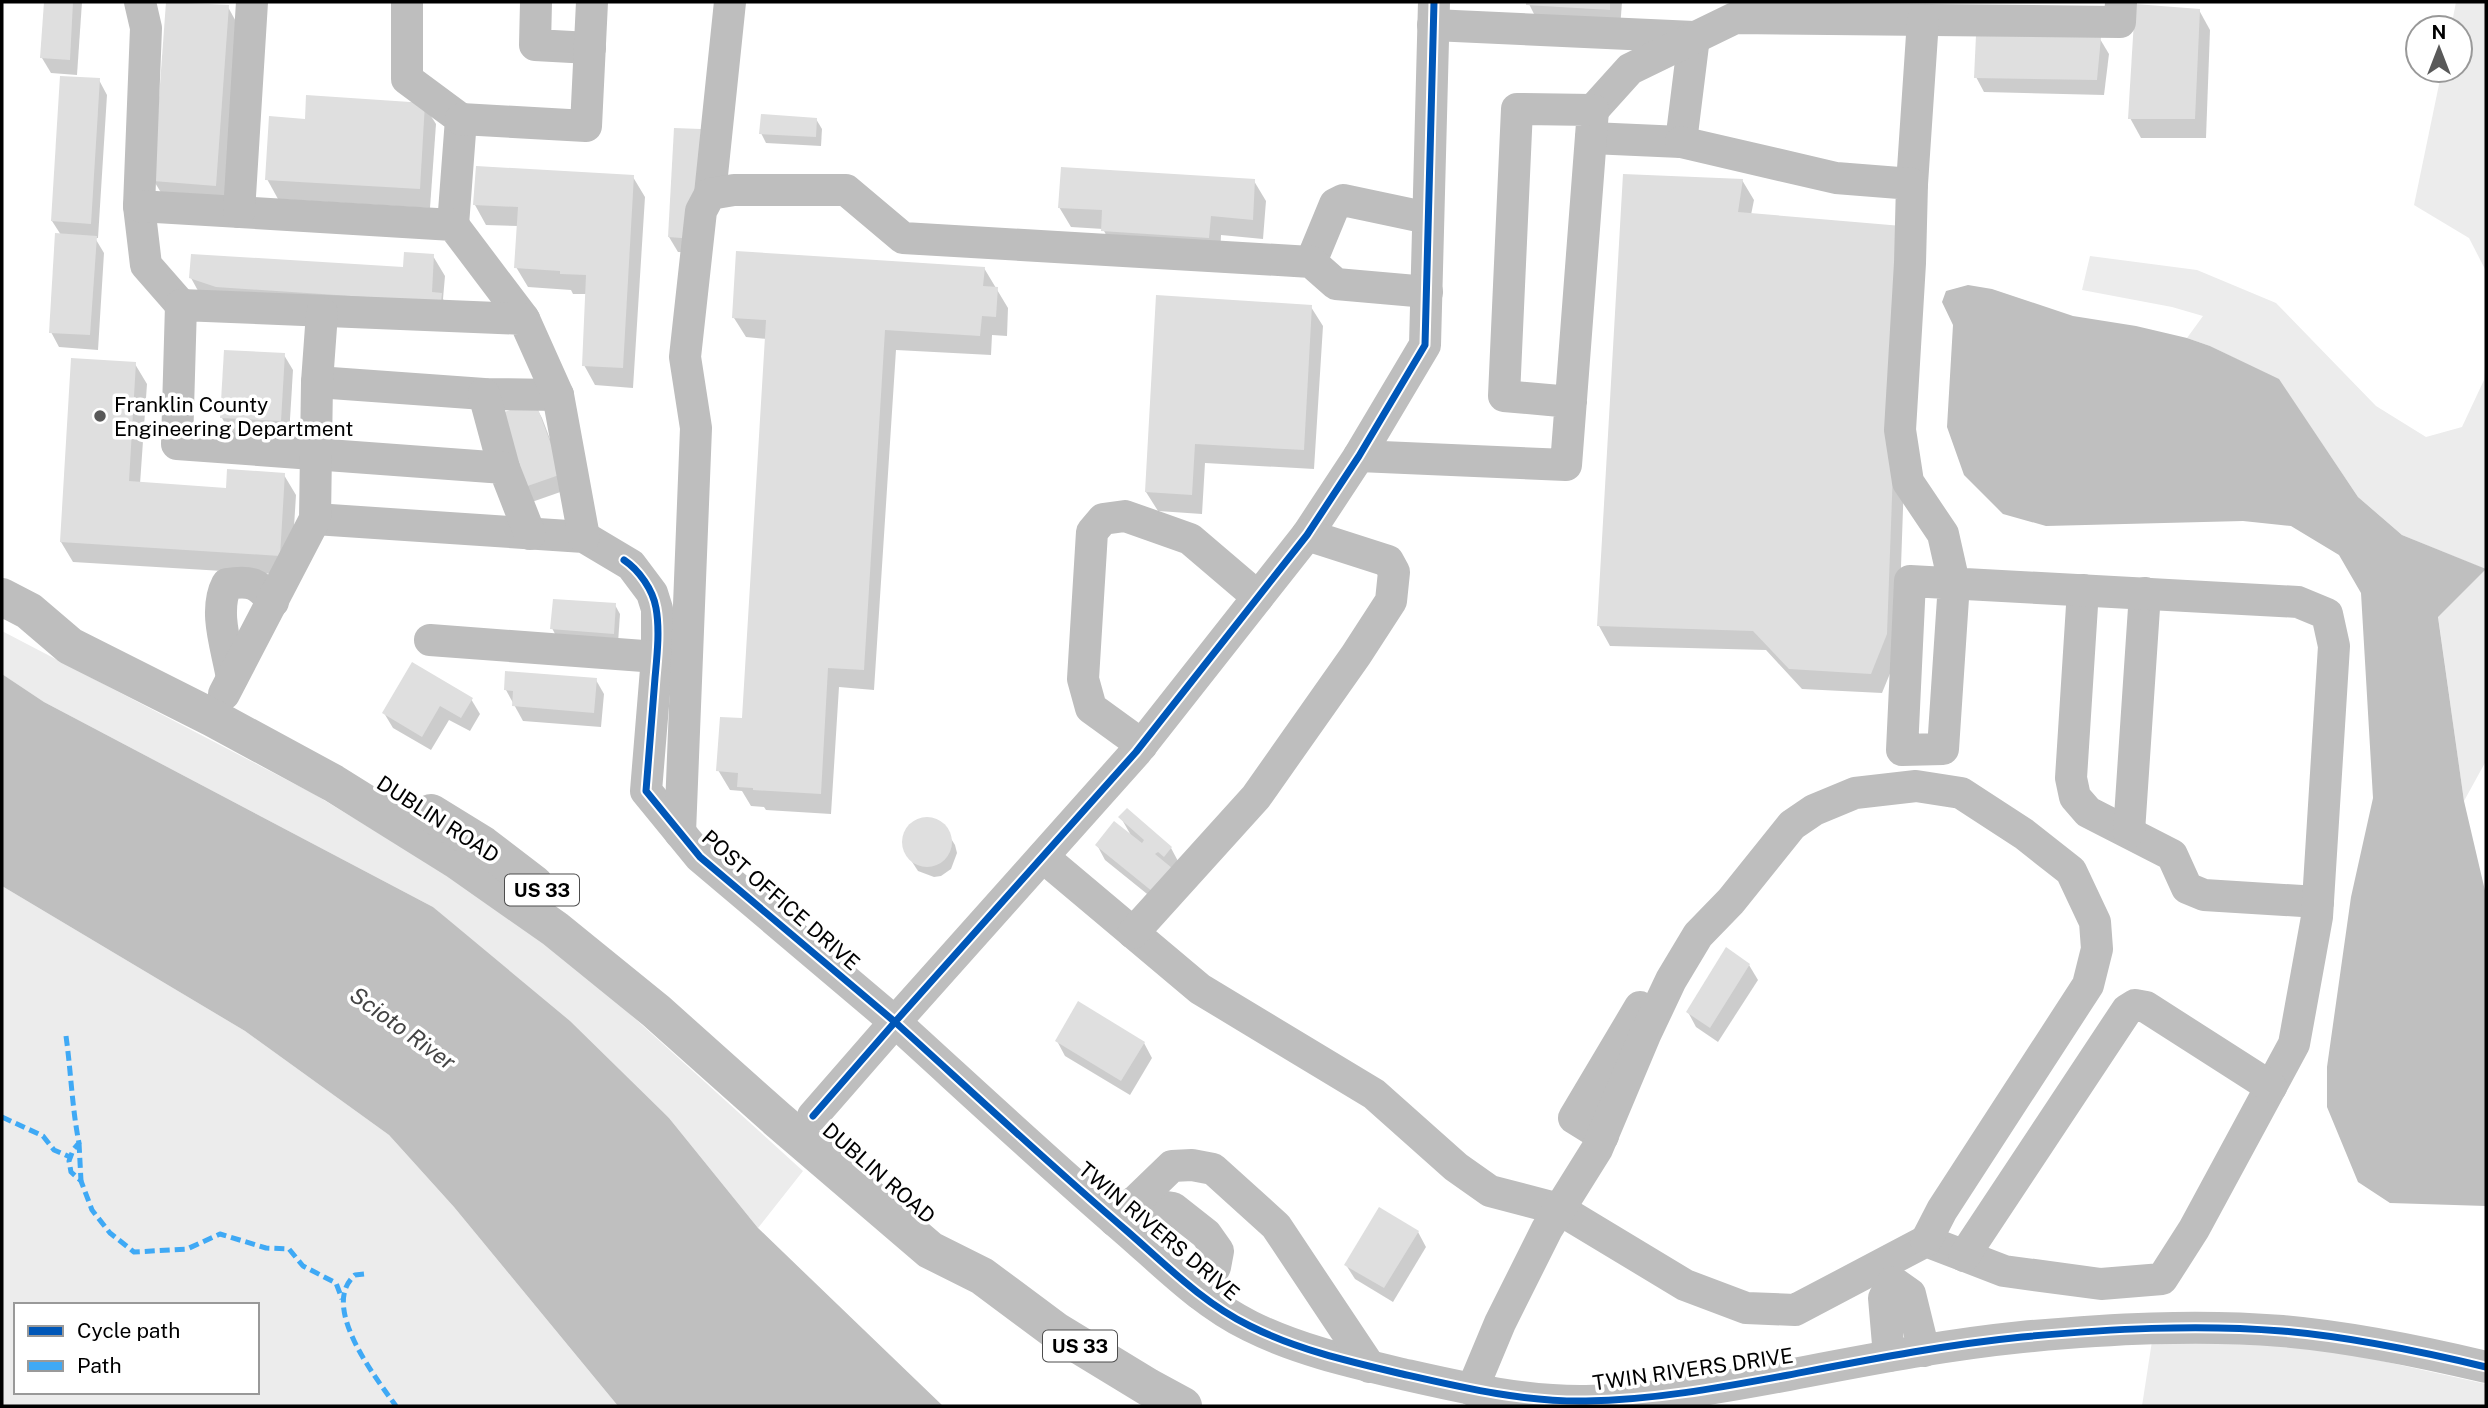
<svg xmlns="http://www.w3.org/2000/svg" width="2488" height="1408" viewBox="0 0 2488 1408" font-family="'Public Sans',sans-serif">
<rect width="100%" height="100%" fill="#fff"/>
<g fill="#ececec" fill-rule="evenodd">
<path d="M2456,2H2486V271L2469,238L2414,205L2442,70H2460V28H2451Z"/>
<path d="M2090,256L2197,270L2276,303L2376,406L2426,437L2462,427L2484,380L2486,353V761L2464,801L2438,616L2485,569L2402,535L2358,497L2279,380L2210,346L2187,338L2203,316L2172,307L2082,290Z"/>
<path d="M2,631L314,794L482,896L566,956L803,1171L758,1228L669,1118L433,907L44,702L2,674Z"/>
<path d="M2,886L245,1031L389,1135L454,1207L618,1406H2ZM16,1305H257V1392H16Z"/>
<path d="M2152,1341L2262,1344L2355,1355L2486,1384V1406H2142Z"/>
</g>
<g fill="#bfbfbf">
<path d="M1968,285L1992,289L2073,316L2136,326L2187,338L2210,346L2279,379L2358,497L2402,535L2486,569L2438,617L2464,801L2486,895V1206L2390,1203L2358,1182L2327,1107V1067L2351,897L2373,798L2361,593L2339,555L2291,526L2243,521L2046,526L2003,514L1964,475L1947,427L1953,325L1942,302L1946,291Z"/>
<path d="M2,674L44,702L433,907L570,1021L669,1118L758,1228L943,1406H618L454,1207L389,1135L245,1031L2,886Z"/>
</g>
<g fill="#0003">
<path d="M46,2H82L77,75L51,73L42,58Z"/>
<path d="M1528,2H1622L1620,29L1539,24Z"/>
<path d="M228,7L239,27L227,205L166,201L154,181Z"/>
<path d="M2199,10L2210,30L2206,138H2141L2130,118Z"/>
<path d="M2100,39L2109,54L2104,95L1984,92L1976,77Z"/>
<path d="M99,80L107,95L98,238H95L104,253L98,350L59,347L51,332L61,235L52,221Z"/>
<path d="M424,105L436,124L430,208L278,199L267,179L307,120Z"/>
<path d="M816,119L822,129L821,146L766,143L761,133Z"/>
<path d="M676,130L702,253L678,252L669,237Z"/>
<path d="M633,177L645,197L633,388L595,385L584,365L587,294H573L571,290L528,287L516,267L518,226L486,225L475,205Z"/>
<path d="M1742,180L1754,200L1751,215L1912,248L1898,654L1882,693L1802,689L1766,650L1610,646L1599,626Z"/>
<path d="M1254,181L1266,201L1263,239L1221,235L1220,258L1114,250L1103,229L1071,227L1059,207Z"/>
<path d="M433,256L445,276L443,299L452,314L202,298L191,278L405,269Z"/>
<path d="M984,268L1008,308L1007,336L992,335L991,355L896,350L874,690L839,687L831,814L766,810L764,807L751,806L742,791L730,790L718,770L743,720L767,339L746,337L734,318Z"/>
<path d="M1311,307L1323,326L1314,469L1205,463L1202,514L1158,511L1146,492Z"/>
<path d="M284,355L293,370L289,436L230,432L222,418Z"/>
<path d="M135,364L147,384L140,484L228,489L284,475L296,495L291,575L73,562L61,542Z"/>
<path d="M534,403L542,418L569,489L529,503L521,489Z"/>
<path d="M615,605L620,614L618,643L557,638L552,628Z"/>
<path d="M596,680L604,694L601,727L523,721L506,690Z"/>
<path d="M471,699L480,714L470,731L449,720L431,750L393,728L384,713Z"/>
<path d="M1121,818L1171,848L1179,863L1162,906L1105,860L1097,845L1132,837Z"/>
<path d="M927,819L942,824L955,845L957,853L951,869L941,876L934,877L918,871L905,851L903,843L906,831L911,825Z"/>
<path d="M1749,965L1758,980L1718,1042L1696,1027L1688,1012Z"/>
<path d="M1057,1041L1144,1043L1152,1058L1130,1095L1065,1056Z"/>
<path d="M1418,1232L1426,1247L1393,1302L1355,1279L1346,1265Z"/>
</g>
<g fill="#dfdfdf">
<path d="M44,2H73L70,60L40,58Z"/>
<path d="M166,2L229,5L216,186L153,181Z"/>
<path d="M1526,2H1610V10L1526,5Z"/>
<path d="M2135,4L2200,9L2195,119H2128Z"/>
<path d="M1976,35L2101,37L2097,80L1974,78Z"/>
<path d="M60,76L100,78L91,224L51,221Z"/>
<path d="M306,95L425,103L420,189L265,180L269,116L305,119Z"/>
<path d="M761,114L817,118L816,137L759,134Z"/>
<path d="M674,128L701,129L694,239L668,237Z"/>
<path d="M476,166L634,175L623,368L582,366L586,275L560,274V271L514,268L518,207L473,205Z"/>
<path d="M1061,167L1255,179L1253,220L1211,216L1209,238L1101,231L1102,210L1058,208Z"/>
<path d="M1623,174L1743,179L1738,212L1902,226L1887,634L1871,674L1789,669L1753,631L1597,626Z"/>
<path d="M55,233L97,236L90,335L49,333Z"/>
<path d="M736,251L985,267L983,286L998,287L996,317L982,316L980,336L885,330L864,670L828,668L821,794L753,790V788L737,787L738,773L716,771L720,717L742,718L766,320L732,318Z"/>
<path d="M404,252L434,254L432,292L442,293L441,302L216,287L189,278L191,254L403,267Z"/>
<path d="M1156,295L1312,305L1304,450L1195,444L1192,495L1145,492Z"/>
<path d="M224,350L285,353L281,421L220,418Z"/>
<path d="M71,358L136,362L129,481L226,488L227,469L285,473L280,556L60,542Z"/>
<path d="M535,401L562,474L519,489L493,416Z"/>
<path d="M553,599L616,603L614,634L550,629Z"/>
<path d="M412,662L473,698L461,718L440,706L422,737L382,713Z"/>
<path d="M505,671L597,678L594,713L512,706L513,691L504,690Z"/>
<path d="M1127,808L1172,847L1164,857L1158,852L1155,854L1172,868L1153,892L1095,845L1114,821L1142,843L1144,840L1118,817Z"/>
<circle cx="927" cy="842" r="25"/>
<path d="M1726,947L1750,964L1710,1028L1686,1012Z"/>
<path d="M1078,1001L1145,1042L1121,1081L1055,1041Z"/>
<path d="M1379,1207L1419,1231L1384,1288L1344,1265Z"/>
</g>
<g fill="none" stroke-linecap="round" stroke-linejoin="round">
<g stroke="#bebebe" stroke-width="32">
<path d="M140,2L146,28L139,206L146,265L181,305"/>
<path d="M407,2V79L461,119L453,225"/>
<path d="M536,2L535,45L590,48"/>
<path d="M1434,2L1425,345L1359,456L1307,535L1136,752L895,1022C972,1092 1048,1163 1127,1231C1166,1265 1203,1303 1250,1326C1296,1349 1347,1361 1398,1373C1460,1387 1522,1402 1586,1401C1652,1400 1718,1388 1783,1376C1862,1361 1942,1345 2022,1337C2108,1329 2196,1324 2282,1331C2351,1337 2419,1351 2486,1367"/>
<path d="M1433,25L1694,37L1681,142L1591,138"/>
<path d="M1593,110L1630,69L1735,18L2120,22L2121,2"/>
<path d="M461,119L586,126L592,2"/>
<path d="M1912,184L1923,20"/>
<path d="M710,194L730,2"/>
<path d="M139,206L453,225L524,319"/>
<path d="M239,212L252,2"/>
<path d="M1311,262L1335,204L1343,200L1428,218"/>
<path d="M317,382L484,394L558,395"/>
<path d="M484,394L504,468"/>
<path d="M1359,456L1566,465L1593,110L1517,109L1504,396L1571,402"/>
<path d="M315,519L584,537L631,565L652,593L657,609V657L646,791L700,857L895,1022L813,1116"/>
<path d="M530,534L504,468L177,444L181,305L524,319L558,395L584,537"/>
<path d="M2083,590L2071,778L2075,797L2088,812L2172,855L2187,888L2204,895L2318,902"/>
<path d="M430,640L657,657"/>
<path d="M232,678C227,648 213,611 227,584C251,580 258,583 273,602"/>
<path d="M224,694L315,519L317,382L322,313"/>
<path d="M1142,745L1091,708L1083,679L1092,532L1103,519L1125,516L1190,539L1258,597"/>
<path d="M2129,832L2145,593"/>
<path d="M680,833L696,428L685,357L701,211L710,194L734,190H846L903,238L1311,262L1336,284L1427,292"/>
<path d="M1043,857L1200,989L1374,1094L1456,1167L1490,1191L1559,1209L1685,1285L1746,1308L1795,1310L1926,1241L2004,1271L2101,1284L2162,1279L2194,1229L2294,1044L2317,917L2334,646L2327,614L2298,602L1910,581L1902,750L1943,749L1954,583L1943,534L1908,482L1900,430L1910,263L1912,184L1836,178L1681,142"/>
<path d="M1133,933L1256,797L1356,655L1391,601L1394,572L1388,561L1307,535"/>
<path d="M1603,1136L1574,1118L1640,1007L1641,1008"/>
<path d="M1134,1202L1173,1208L1206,1234L1218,1251L1215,1267L1200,1294"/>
<path d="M1115,1221L1172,1166L1192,1165L1213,1169L1276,1226L1370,1367"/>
<path d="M1964,1256L2127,1010L2135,1005L2146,1007L2271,1087"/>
<path d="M1889,1356L1884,1298L1893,1282L1910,1294L1924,1351"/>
<path d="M1472,1390L1500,1323L1547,1229L1597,1149L1645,1035L1671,980L1698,935L1731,901L1792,825L1814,810L1855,793L1916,786L1961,793L2024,834L2071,871L2095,922L2097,949L2088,985L1942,1210L1926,1241"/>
</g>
<g stroke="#bebebe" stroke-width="38">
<path d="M2,597L29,611L70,646L213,718L333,783L458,861L555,929L656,1011L777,1119L930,1250L982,1276L1056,1331L1148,1387L1183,1406"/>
<path d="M431,813L483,845L534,884"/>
</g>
<g stroke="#3fa9f5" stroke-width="5" stroke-dasharray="10 5" stroke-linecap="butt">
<path d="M66,1036C71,1072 72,1108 79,1143L73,1150L69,1161L71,1172L81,1181L92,1210L110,1233L134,1252L187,1249L220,1234L266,1248L289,1249L303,1266L336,1283L342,1299"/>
<path d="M2,1117L43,1136L54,1150L70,1157"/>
<path d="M79,1143L81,1181"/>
<path d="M364,1274L355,1275C319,1306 376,1378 396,1406"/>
</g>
<defs>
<g id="cycleway">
<path d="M1434,2L1425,345L1359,456L1307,535L1136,752L895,1022C972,1092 1048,1163 1127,1231C1166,1265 1203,1303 1250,1326C1296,1349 1347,1361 1398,1373C1460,1387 1522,1402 1586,1401C1652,1400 1718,1388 1783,1376C1862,1361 1942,1345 2022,1337C2108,1329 2196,1324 2282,1331C2351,1337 2419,1351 2486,1367"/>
<path d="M624,560C639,570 653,590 656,608C660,630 657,656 655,678C652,716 649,753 646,791L700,857L895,1022L813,1116"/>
</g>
</defs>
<use href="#cycleway" stroke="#fff" stroke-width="11"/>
<use href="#cycleway" stroke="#0057b8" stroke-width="7"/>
</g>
<circle fill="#595959" stroke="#fff" stroke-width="2.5" cx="100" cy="416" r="7"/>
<g text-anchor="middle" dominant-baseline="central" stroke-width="7" stroke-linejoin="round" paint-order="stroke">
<g fill="#fff" stroke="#4c4c4c" stroke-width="2">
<rect x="505" y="874.5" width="74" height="31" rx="5"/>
<rect x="1043" y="1330.5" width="74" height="31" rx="5"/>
</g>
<g font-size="19" font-weight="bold" fill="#000">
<text x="542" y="890">US 33</text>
<text x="1080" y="1346">US 33</text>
</g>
<g font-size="21" fill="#000" stroke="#fff" text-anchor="start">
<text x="114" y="404">Franklin County<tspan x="114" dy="24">Engineering Department</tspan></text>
</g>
<g font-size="21" fill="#000" stroke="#fff">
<text transform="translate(438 819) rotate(33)">DUBLIN ROAD</text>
<text transform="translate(781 900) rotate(41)">POST OFFICE DRIVE</text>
<text transform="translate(879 1173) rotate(41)">DUBLIN ROAD</text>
<text transform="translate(1159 1231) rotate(40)">TWIN RIVERS DRIVE</text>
<text transform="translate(1693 1369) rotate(-8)">TWIN RIVERS DRIVE</text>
</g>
<g font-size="23" font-style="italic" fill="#444" stroke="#fff">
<text transform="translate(403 1028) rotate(36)">Scioto River</text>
</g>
</g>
<rect width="2488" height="1408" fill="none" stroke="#000000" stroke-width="7"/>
<rect x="14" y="1303" width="245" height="91" fill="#ffffff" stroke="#999999" stroke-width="2"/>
<rect x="28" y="1326" width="35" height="10" fill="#0057b8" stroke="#999999" stroke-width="2"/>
<text x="77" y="1338" font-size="21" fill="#000000">Cycle path</text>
<rect x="28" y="1361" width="35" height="10" fill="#3fa9f5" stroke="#999999" stroke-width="2"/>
<text x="77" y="1373" font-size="21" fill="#000000">Path</text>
<g transform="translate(2439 49)"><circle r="33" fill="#ffffff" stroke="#999999" stroke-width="2"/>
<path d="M0-5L12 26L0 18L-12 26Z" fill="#595959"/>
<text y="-10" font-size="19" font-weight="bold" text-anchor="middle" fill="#000000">N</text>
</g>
</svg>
